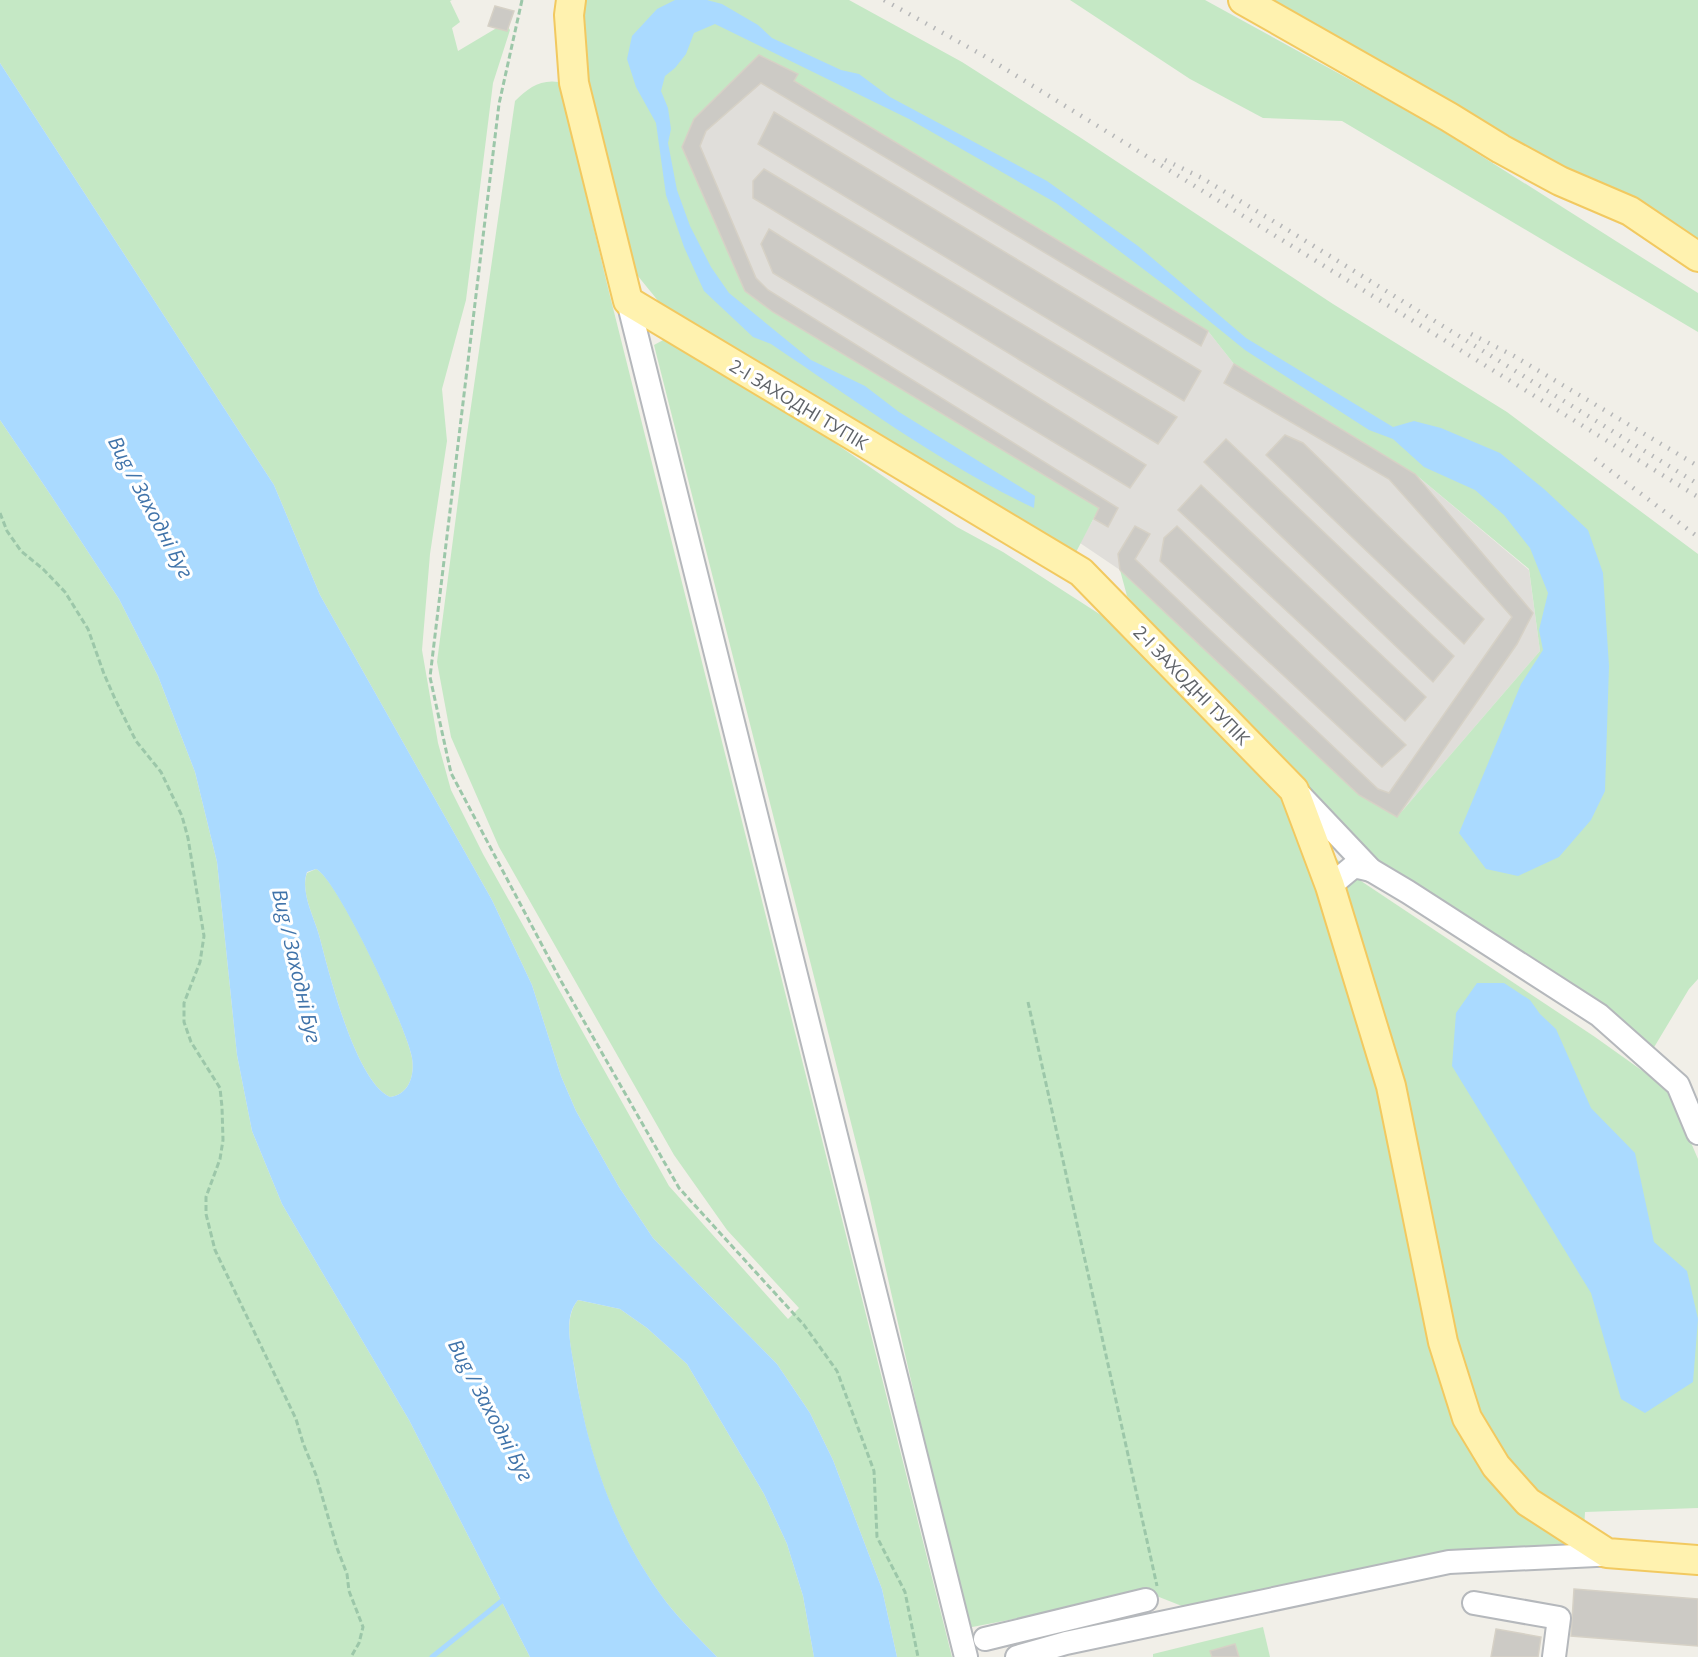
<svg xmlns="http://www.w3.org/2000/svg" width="1698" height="1657" viewBox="0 0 1698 1657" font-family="'Open Sans',sans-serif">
<rect width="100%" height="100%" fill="#f1efe8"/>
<path fill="#e0deda" d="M759,55L809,75L1208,331L1234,364L1415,474L1529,570L1540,651L1397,817L1359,795L1120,570L1080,543L1099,509L773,312L682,147Z"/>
<g fill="#c5e8c5">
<path d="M0,0H452L450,1L460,22L452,28L458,51L505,23L510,30L493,83L466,300L442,389L447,441L430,554L422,650L438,743L451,790L483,854L669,1186L788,1319L799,1308L727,1230L674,1155L499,847L451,737L437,662L464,455L515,101C528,88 540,79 559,82L608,288L952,1657H897L882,1589L833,1460L810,1413L777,1364L653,1238L619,1187L576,1111L561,1076L532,985L492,900L320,595L274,485L0,63Z"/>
<path d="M585,0H849L962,62L1081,138L1333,304L1507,412L1698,554V979L1689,989L1653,1049L1377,861L1357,842L1127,596L1120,570L1359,795L1397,817L1540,651L1529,569L1415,474L1234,364L1208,331L794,81L798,74L759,55L683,147L773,312L1099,508L1074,556L668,313L633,270L594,117L580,39Z"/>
<path d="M1070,0H1205L1431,124L1698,293V332L1342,121L1263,118L1190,79Z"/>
<path d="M1267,0H1698V239L1665,216L1570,171Z"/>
<path d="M665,339L800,419L957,527L1003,552L1118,626L1352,875L1595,1037L1668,1089L1698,1159V1508L1585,1512L1583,1549H1455L1202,1614L1149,1593L967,1628L867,1186L654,345Z"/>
<path d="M0,420L50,494L119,599L158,676L195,772L217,862L237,1055L252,1131L282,1204L409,1420L530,1657H0Z"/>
<path d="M316,869C338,878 408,1031 412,1058C415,1075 409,1095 390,1097C355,1081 329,972 319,935C314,917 300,892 307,873Z"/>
<path d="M578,1300L620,1309L647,1328L687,1364L764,1494L787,1544L803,1596L814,1657H717C700,1639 682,1622 667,1603C615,1535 587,1454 575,1371C571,1349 563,1318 578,1300Z"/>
<path d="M1263,1627L1270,1657H1153V1654Z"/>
</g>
<g fill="#aadaff" fill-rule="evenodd">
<path d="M675,0H707L722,4L758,25L772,38L841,70L859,74L890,97L1047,181L1138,246L1246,338L1393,427L1414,421L1441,428L1500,453L1544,489L1588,530L1603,573L1609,666L1605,791L1591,820L1559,857L1518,876L1486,869L1459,833L1521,684L1543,650L1539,630L1548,593L1530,548L1504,515L1475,490L1424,467L1393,439L1369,430L1245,350L1171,290L1056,203L909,119L715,24L694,33L686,54L675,68L665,76L661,91L668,108L671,129L668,143L677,190L690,226L711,267L729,293L811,360L865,386L899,412L1035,496L1034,508C941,464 856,401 771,344L753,337L704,291L684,247L666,195L656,123L636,87L627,59L632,36L657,9Z"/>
<path d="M0,63L274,485L320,595L492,900L532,985L561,1076L576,1111L619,1187L653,1238L777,1364L810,1413L833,1460L882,1589L897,1657H814L803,1596L787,1544L764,1494L687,1364L647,1328L620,1309L578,1300C563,1317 571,1346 574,1366C587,1452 614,1533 667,1603C682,1622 700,1639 717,1657H530L409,1420L282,1204L252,1131L237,1055L217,862L195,772L158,676L119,599L50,494L0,420ZM316,869C337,878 408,1031 412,1058C415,1075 409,1095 390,1097C355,1081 329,972 319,935C314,917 300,892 307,872Z"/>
<path d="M1477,983H1504L1530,1000L1540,1014L1556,1029L1591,1108L1635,1153L1654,1242L1687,1271L1698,1319L1693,1382L1645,1413L1621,1399L1591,1293L1452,1066L1456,1013Z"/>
</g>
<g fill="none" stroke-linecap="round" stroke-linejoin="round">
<path stroke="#aadaff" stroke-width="5" d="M432,1657L508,1596"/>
</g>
<g fill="#cccac5" stroke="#d6d1c6" stroke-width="1.5">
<path d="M495,6L514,11L507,31L488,26Z"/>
<path d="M759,55L798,74L794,81L1208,331L1201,346L761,83L706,131L700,146L756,278L768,290L1118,508L1108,527L1094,519L1099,508L773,312L745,291L682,147L694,119Z"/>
<path d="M774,112L1201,371L1184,401L758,144Z"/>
<path d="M764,169L1177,417L1158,444L753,198V181Z"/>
<path d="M769,229L1146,465L1130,488L773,273L761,244Z"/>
<path d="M1234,364L1415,474L1533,613L1517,644L1397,817L1359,795L1120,570L1118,554L1135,526L1150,534L1135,559L1378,789L1389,793L1512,617L1389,479L1224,383Z"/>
<path d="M1285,435L1303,443L1484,619L1464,644L1266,455Z"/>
<path d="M1226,439L1454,656L1433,682L1204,462Z"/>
<path d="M1201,485L1426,697L1405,721L1178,510Z"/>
<path d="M1177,526L1406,745L1382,767L1160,561L1164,538Z"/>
<path d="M1574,1589L1698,1599V1646L1571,1636Z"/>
<path d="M1496,1629L1541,1637L1538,1657H1491Z"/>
<path d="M1235,1644L1239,1657H1212L1210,1651Z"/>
</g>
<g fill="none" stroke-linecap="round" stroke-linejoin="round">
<defs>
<g id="minor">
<path d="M628,301L966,1657"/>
<path d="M1299,794L1371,870L1408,892L1599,1015L1678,1085L1698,1133"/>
<path d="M1330,886L1354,866L1371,870"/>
<path d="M1474,1603L1559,1618L1554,1657"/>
<path d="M985,1639L1146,1600"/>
<path d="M1017,1657L1066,1643L1449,1562L1617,1554"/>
</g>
<g id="major">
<path d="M571,0L569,15L574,83L628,301L1081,572L1294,790L1330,886L1391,1086L1443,1342L1467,1418L1496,1466L1528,1502L1607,1553L1698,1560"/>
<path d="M1243,0L1449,117L1501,149L1560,181L1630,211L1698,257"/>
</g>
</defs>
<use href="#minor" stroke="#b5b8bc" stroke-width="26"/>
<use href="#major" stroke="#f2c960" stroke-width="32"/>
<g stroke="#9cc7a9" stroke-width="3" stroke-dasharray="6 3" stroke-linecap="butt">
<path d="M522,0L499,104L430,677L451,773L561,981L679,1188L804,1325L837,1371L874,1471L877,1537L905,1592L918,1657"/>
<path d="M0,513L7,531L21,551L43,569L65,592L88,629L104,674L115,699L136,741L161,772L182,816L188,838L204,936L200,962L184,1003V1022L191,1042L220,1088L222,1107L223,1140L220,1159L206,1197V1214L215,1250L296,1419L303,1443L316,1475L337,1548L347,1574L349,1591L363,1627L359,1643L351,1657"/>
<path d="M1028,1002L1157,1586"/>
</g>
<use href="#minor" stroke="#fff" stroke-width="22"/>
<use href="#major" stroke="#fff2af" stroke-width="28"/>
<g stroke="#b6b7b8" stroke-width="4.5" stroke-dasharray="1.5 8" stroke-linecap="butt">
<path d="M884,0L986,57L1698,497"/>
<path d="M1165,160L1202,178L1283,227L1698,484"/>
<path d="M1471,334L1514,356L1698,466"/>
<path d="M1595,459L1698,537"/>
</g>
</g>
<g text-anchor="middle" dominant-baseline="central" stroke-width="6" stroke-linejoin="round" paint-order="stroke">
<g font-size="18" fill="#5f6368" stroke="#fff">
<text transform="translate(799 404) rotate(31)">2-І ЗАХОДНІ ТУПІК</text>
<text transform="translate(1192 685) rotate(46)">2-І ЗАХОДНІ ТУПІК</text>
</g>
<g font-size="20" font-style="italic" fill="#4174aa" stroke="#fff">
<text transform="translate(151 507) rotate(62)">Bug / Заходні Буг</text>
<text transform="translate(297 966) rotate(77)">Bug / Заходні Буг</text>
<text transform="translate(491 1410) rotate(62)">Bug / Заходні Буг</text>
</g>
</g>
</svg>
